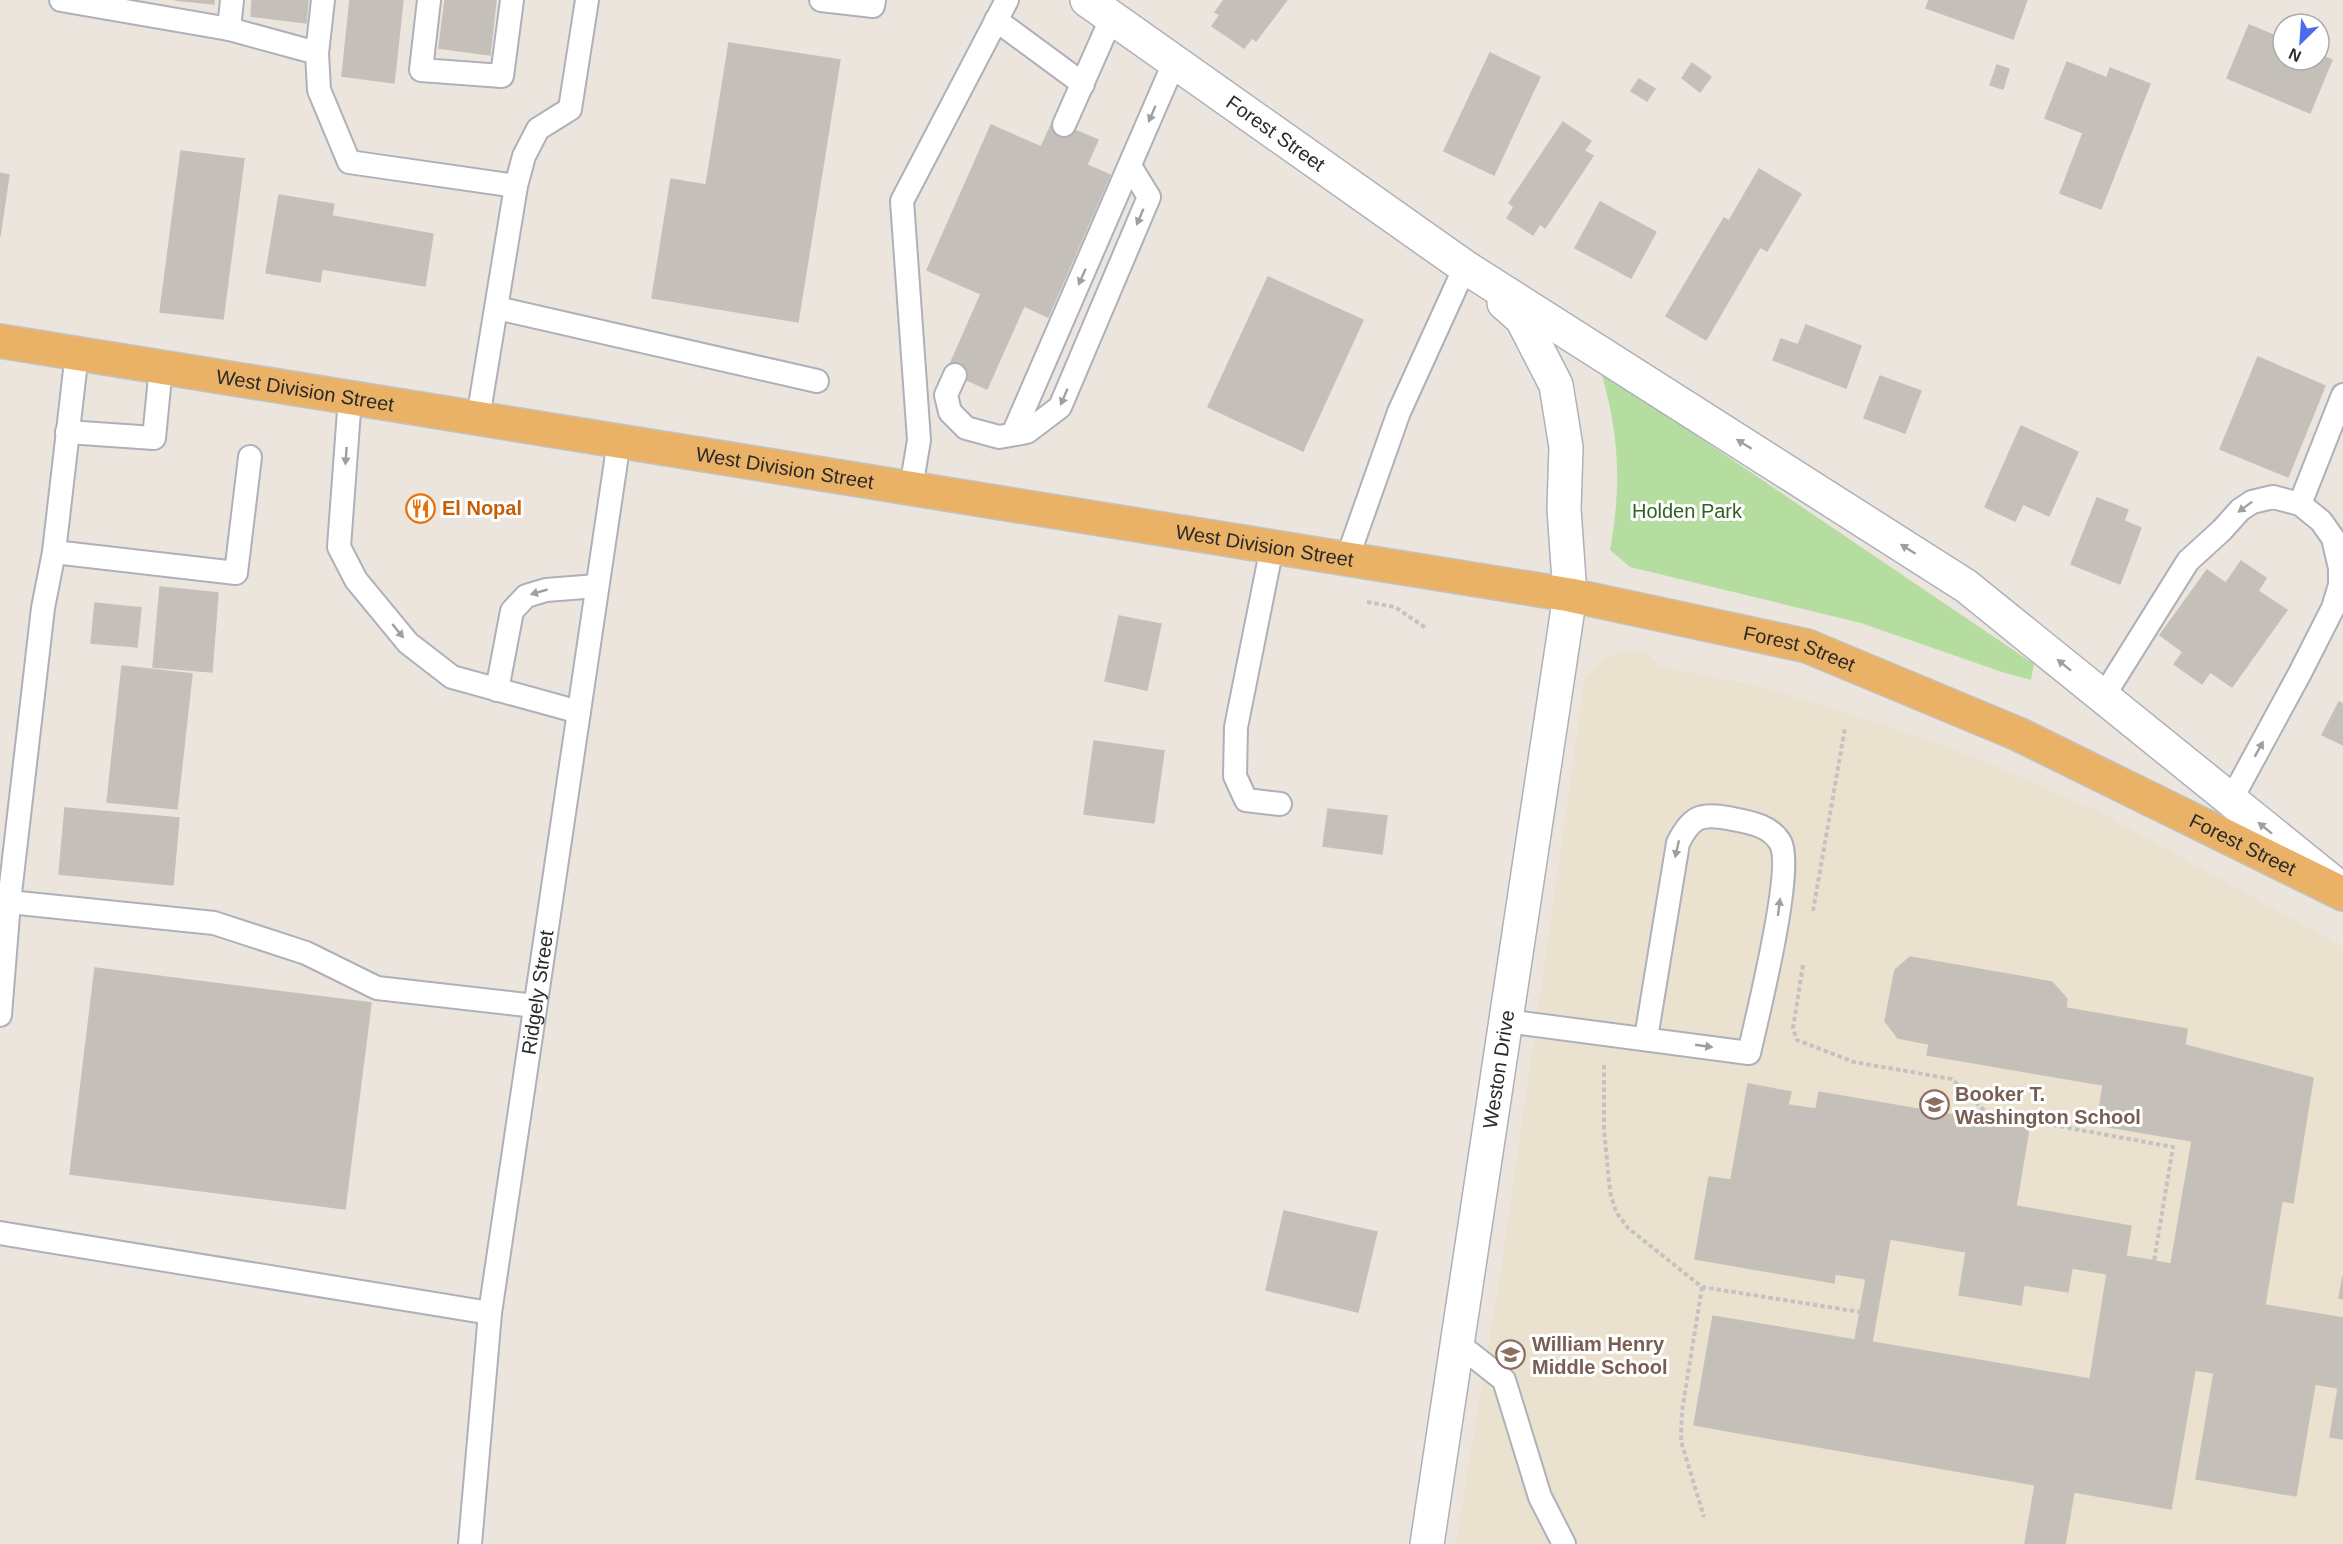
<svg xmlns="http://www.w3.org/2000/svg" width="2343" height="1544" viewBox="0 0 2343 1544" font-family="Arial,sans-serif">
<rect width="100%" height="100%" fill="#ebe5de"/>
<path fill="#ebe1cf" d="M1630,649L1650,654L1659,666L1763,687L1880,723L1972,756L2098,811L2343,947V1544H1456L1502,1264L1585,678L1604,658Z"/>
<path fill="#b5dd9f" d="M1601,371L2034,664L2031,680L2002,672L1861,623L1630,567L1610,550C1622,484 1619,435 1601,371Z"/>
<g fill="#c4bfb9" stroke="#c6c1b8" stroke-width="1.5" fill-rule="evenodd">
<path d="M175,0H214V4Z"/>
<path d="M252,0H308L306,23L251,16Z"/>
<path d="M350,0H403L394,83L342,76Z"/>
<path d="M445,0H496L490,55L439,48Z"/>
<path d="M1224,0H1287L1256,41L1252,38L1244,48L1212,26L1220,15L1215,12Z"/>
<path d="M1929,0H2027L2013,39L1926,8Z"/>
<path d="M2249,25L2283,39V60H2319V54L2332,60L2310,113L2227,78Z"/>
<path d="M729,43L840,60L798,322L652,298L671,179L706,185Z"/>
<path d="M1490,53L1540,77L1494,175L1444,151Z"/>
<path d="M2067,62L2107,78L2110,68L2150,84L2101,209L2060,193L2083,133L2045,118Z"/>
<path d="M1692,63L1711,77L1700,92L1682,78Z"/>
<path d="M1997,65L2009,69L2003,89L1990,85Z"/>
<path d="M1639,79L1655,89L1647,101L1631,91Z"/>
<path d="M1053,121L1098,140L1087,165L1110,175L1048,317L1024,306L987,389L947,371L981,294L927,270L991,125L1041,147Z"/>
<path d="M1563,122L1591,141L1584,151L1593,156L1545,228L1540,224L1533,235L1507,218L1514,207L1509,203Z"/>
<path d="M181,151L244,159L223,319L160,312Z"/>
<path d="M1759,169L1801,194L1767,251L1760,247L1706,340L1666,316L1724,218L1729,221Z"/>
<path d="M0,173L9,175L0,236Z"/>
<path d="M279,195L334,204L332,216L433,234L425,286L322,269L320,282L266,273Z"/>
<path d="M1600,202L1656,232L1631,278L1575,248Z"/>
<path d="M1268,277L1363,320L1303,451L1208,407Z"/>
<path d="M1806,325L1861,346L1846,388L1773,360L1781,339L1798,345Z"/>
<path d="M2258,357L2325,386L2288,477L2220,449Z"/>
<path d="M1880,376L1921,391L1905,433L1864,418Z"/>
<path d="M2021,426L2078,452L2049,516L2023,504L2015,521L1985,507Z"/>
<path d="M2097,498L2128,510L2124,521L2141,528L2120,584L2071,564Z"/>
<path d="M2241,561L2266,578L2258,591L2287,610L2232,687L2210,672L2202,684L2174,664L2183,652L2160,635L2207,570L2226,583Z"/>
<path d="M160,587L218,593L212,672L153,667Z"/>
<path d="M95,603L141,608L137,647L91,643Z"/>
<path d="M1119,616L1161,624L1147,690L1105,681Z"/>
<path d="M122,666L192,674L177,809L107,802Z"/>
<path d="M2339,702L2343,704V745L2322,735Z"/>
<path d="M1094,741L1164,751L1154,823L1084,814Z"/>
<path d="M65,808L179,818L173,885L59,874Z"/>
<path d="M1328,809L1387,816L1382,854L1323,846Z"/>
<path d="M1910,957L2052,982L2067,999L2066,1008L2187,1029L2185,1045L2313,1078L2293,1203L2282,1201L2265,1305L2343,1318V1439L2330,1437L2338,1388L2315,1384L2296,1496L2196,1479L2214,1373L2195,1370L2171,1509L2074,1492L2065,1544H2025L2035,1485L1694,1425L1713,1316L1855,1340L1866,1279L1835,1274L1834,1283L1695,1259L1709,1177L1731,1180L1748,1084L1791,1092L1788,1105L1816,1109L1819,1092L2029,1128L2016,1206L2131,1226L2126,1256L2171,1264L2192,1141L2097,1125L2103,1085L1927,1055L1929,1044L1898,1038L1885,1021L1895,970ZM1890,1239L1966,1252L1959,1295L2021,1305L2024,1285L2068,1292L2072,1268L2107,1274L2090,1379L1872,1342Z"/>
<path d="M95,968L371,1003L345,1209L70,1174Z"/>
<path d="M1284,1211L1377,1232L1358,1312L1266,1290Z"/>
<path d="M2343,1276V1299L2339,1298Z"/>
</g>
<g fill="none" stroke-linecap="round" stroke-linejoin="round">
<defs>
<g id="service">
<path d="M61,0L229,29L317,53L319,90L349,162L516,186"/>
<path d="M429,0L421,70L502,76L512,0"/>
<path d="M821,0L873,6L874,0"/>
<path d="M996,20L1083,84"/>
<path d="M229,29L232,0"/>
<path d="M317,53L323,0"/>
<path d="M1064,125L1111,19"/>
<path d="M497,308L817,381"/>
<path d="M77,353L54,552L236,573L250,457"/>
<path d="M955,375L946,395L950,412L966,428L999,437L1027,432L1060,407L1149,197L1130,166"/>
<path d="M350,397L339,547L356,580L408,643L452,677L579,712"/>
<path d="M478,418L516,186L524,156L538,129L570,109L587,0"/>
<path d="M67,432L154,438L161,367"/>
<path d="M1013,434L1174,63"/>
<path d="M911,488L919,440L902,201L1007,0"/>
<path d="M2300,504L2343,395"/>
<path d="M1272,547L1236,727L1235,776L1246,800L1280,804"/>
<path d="M1347,559L1399,412L1465,267"/>
<path d="M497,690L512,611L526,596L546,590L597,586"/>
<path d="M2103,697L2188,561L2222,530L2240,510L2252,502L2273,497L2300,504L2321,521L2333,538L2340,568V585L2333,608L2300,673L2231,800"/>
<path d="M9,902L43,608L54,552"/>
<path d="M0,1015L9,902L214,923L306,953L377,988L535,1006"/>
<path d="M1506,1021L1749,1053C1757,1018 1795,866 1780,842C1769,824 1747,822 1728,818C1700,813 1691,817 1678,843L1646,1038"/>
<path d="M0,1233L490,1313"/>
<path d="M1457,1343L1504,1380L1540,1497L1564,1544"/>
<path id="s1" d="M470,1544L490,1313L619,441"/>
</g>
<g id="minor">
<path id="s2" d="M1427,1544L1570,595"/>
</g>
<g id="tertiary">
<path id="s3" d="M1087,0L1465,267L1966,586L2330,880"/>
<path d="M1504,303L1522,319L1556,385L1566,447L1564,509L1570,595"/>
</g>
<g id="trunk">
<path id="s4" d="M0,341L1570,595L1807,646L2018,734L2343,894"/>
</g>
</defs>
<use href="#service" stroke="#aeb0ba" stroke-width="26"/>
<use href="#minor" stroke="#aeb0ba" stroke-width="36"/>
<use href="#tertiary" stroke="#aeb0ba" stroke-width="36"/>
<use href="#trunk" stroke="#c3c3c3" stroke-width="36"/>
<g stroke="#c3c3c3" stroke-width="4" stroke-dasharray="4.5 3" stroke-linecap="butt">
<path d="M1367,602L1395,607L1426,628"/>
<path d="M1813,911L1845,728"/>
<path d="M1803,965L1793,1028L1797,1040L1854,1062L1952,1079L1987,1113L2173,1147L2154,1261"/>
<path d="M1604,1065V1129L1610,1192L1616,1212L1628,1228L1702,1287L1860,1312"/>
<path d="M1702,1287L1682,1411L1681,1441L1704,1517"/>
</g>
<use href="#service" stroke="#fff" stroke-width="22"/>
<use href="#minor" stroke="#fff" stroke-width="33"/>
<use href="#tertiary" stroke="#fff" stroke-width="33"/>
<use href="#trunk" stroke="#eab267" stroke-width="33"/>
</g>
<defs><path id="oneway-solid" d="M-6-.8H1V-3.2L6.5 0L1 3.2V.8H-6Z" transform="scale(1.5)"/></defs>
<g fill="#9f9f9f">
<use href="#oneway-solid" transform="translate(1152 114) rotate(113)"/>
<use href="#oneway-solid" transform="translate(1140 217) rotate(113)"/>
<use href="#oneway-solid" transform="translate(1082 277) rotate(114)"/>
<use href="#oneway-solid" transform="translate(1064 397) rotate(113)"/>
<use href="#oneway-solid" transform="translate(1744 444) rotate(-148)"/>
<use href="#oneway-solid" transform="translate(346 456) rotate(94)"/>
<use href="#oneway-solid" transform="translate(2245 507) rotate(143)"/>
<use href="#oneway-solid" transform="translate(1908 549) rotate(-148)"/>
<use href="#oneway-solid" transform="translate(539 592) rotate(164)"/>
<use href="#oneway-solid" transform="translate(398 631) rotate(51)"/>
<use href="#oneway-solid" transform="translate(2064 665) rotate(-141)"/>
<use href="#oneway-solid" transform="translate(2259 749) rotate(-61)"/>
<use href="#oneway-solid" transform="translate(2265 828) rotate(-141)"/>
<use href="#oneway-solid" transform="translate(1677 849) rotate(103)"/>
<use href="#oneway-solid" transform="translate(1779 907) rotate(-83)"/>
<use href="#oneway-solid" transform="translate(1704 1046) rotate(8)"/>
</g>
<defs>
<symbol id="restaurant-ring" viewBox="-11 -11 22 22"><circle r="9.5" fill="#fff" stroke="#e8710a" stroke-width="1.5"/><path d="M-5-6h1v4h1v-4h1v4h1v-4h1v5L-1.5 .5V6h-2V.5L-5-1ZM5-6V6H3V1.5H1.5Q1.5-4 5-6Z" fill="#e8710a"/></symbol>
<symbol id="school-ring" viewBox="-11 -11 22 22"><circle r="9.5" fill="#fff" stroke="#8d6e63" stroke-width="1.5"/><path d="M0-5L7-2L0 1L-7-2ZM-4 1L0 2.5L4 1V4Q0 6-4 4Z" fill="#8d6e63"/></symbol>
</defs>
<g fill-rule="evenodd">
<use href="#restaurant-ring" x="404" y="492" width="33" height="33"/>
<use href="#school-ring" x="1918" y="1088" width="33" height="33"/>
<use href="#school-ring" x="1494" y="1338" width="33" height="33"/>
</g>
<g text-anchor="middle" dominant-baseline="central" stroke-width="6" stroke-linejoin="round" paint-order="stroke">
<g font-size="20" fill="#2a2a2a" stroke="#fff">
<text stroke="none"><textPath href="#s3" startOffset="231">Forest Street</textPath></text>
<text stroke="none"><textPath href="#s4" startOffset="309">West Division Street</textPath></text>
<text stroke="none"><textPath href="#s4" startOffset="795">West Division Street</textPath></text>
<text stroke="none"><textPath href="#s4" startOffset="1281">West Division Street</textPath></text>
<text stroke="none"><textPath href="#s4" startOffset="1826">Forest Street</textPath></text>
<text stroke="none"><textPath href="#s4" startOffset="2312">Forest Street</textPath></text>
<text stroke="none"><textPath href="#s1" startOffset="556">Ridgely Street</textPath></text>
<text stroke="none"><textPath href="#s2" startOffset="480">Weston Drive</textPath></text>
</g>
<g font-size="20" font-weight="bold" fill="#c56008" stroke="#fff" text-anchor="start">
<text x="442" y="508">El Nopal</text>
</g>
<g font-size="20" fill="#2f6121" stroke="#fff">
<text x="1687" y="511">Holden Park</text>
</g>
<g font-size="20" font-weight="bold" fill="#785e54" stroke="#fff" text-anchor="start">
<text x="1955" y="1094">Booker T.<tspan x="1955" dy="23">Washington School</tspan></text>
<text x="1532" y="1344">William Henry<tspan x="1532" dy="23">Middle School</tspan></text>
</g>
</g>
<g transform="translate(2301 42) rotate(205)"><circle r="28" fill="#ffffff" stroke="#aaaaaa" stroke-width="1.5"/>
<path d="M0-4.5L10 22L0 15L-10 22Z" fill="#4c6dea"/>
<text y="-9" font-size="16" font-weight="bold" text-anchor="middle" fill="#2a2a2a">N</text>
</g>
</svg>
